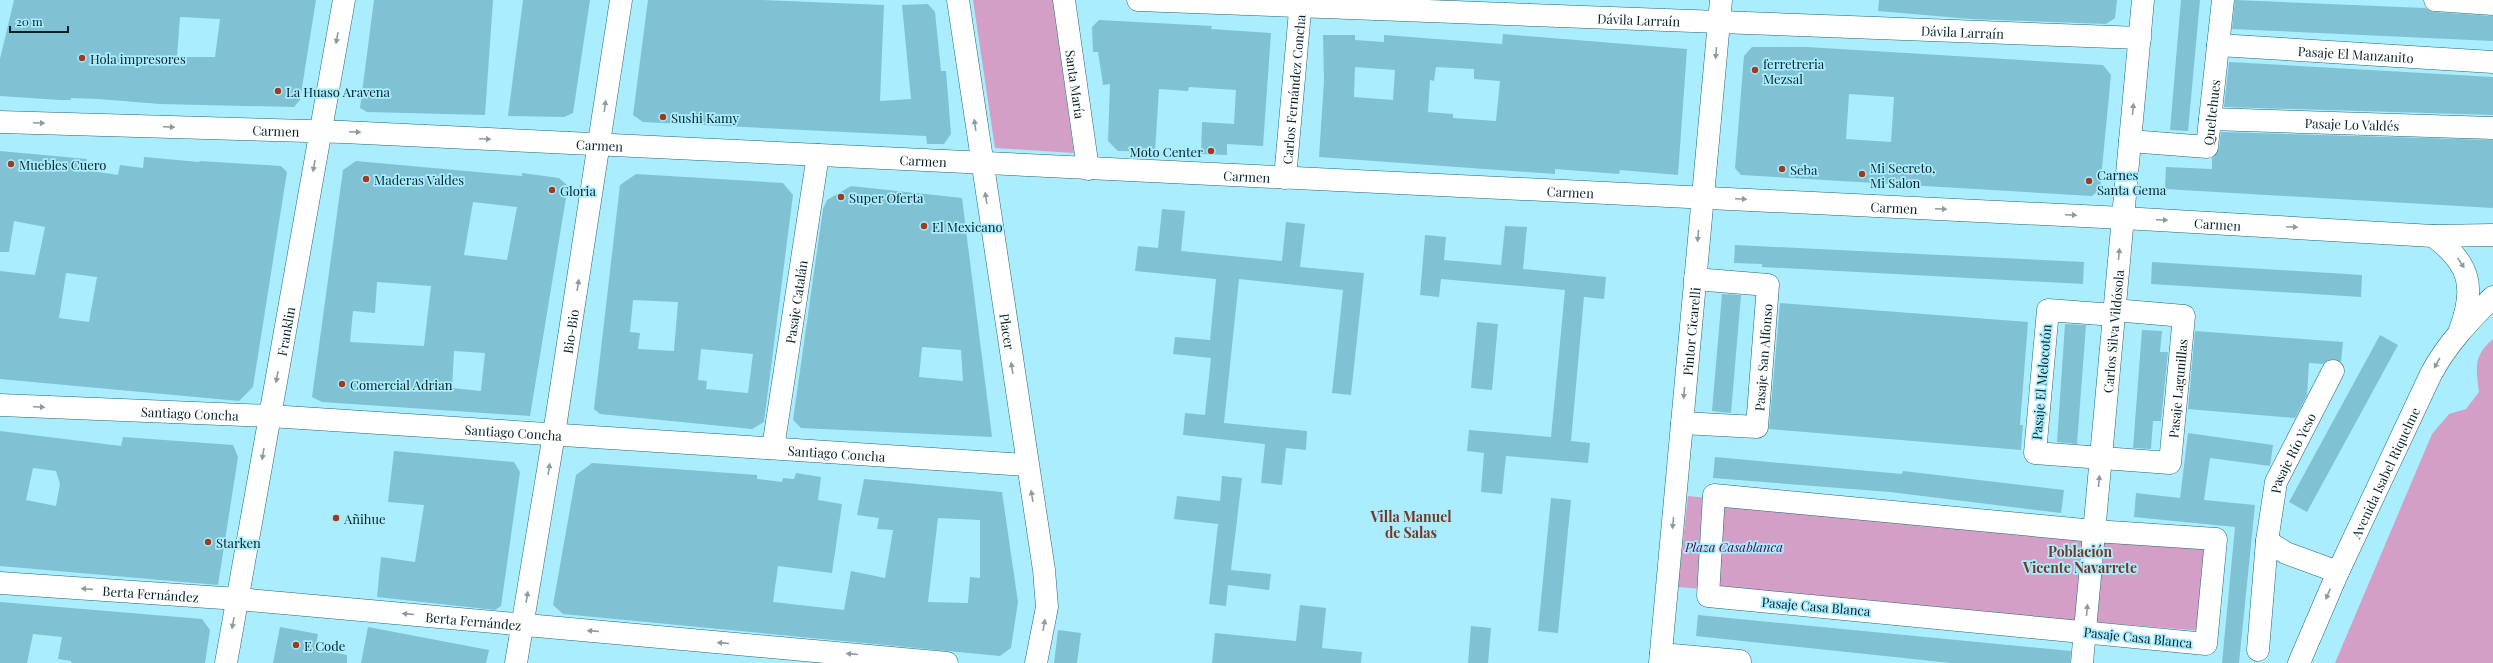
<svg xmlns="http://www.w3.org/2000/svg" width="2493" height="663" viewBox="0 0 2493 663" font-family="'Playfair Display',serif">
<rect width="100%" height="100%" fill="#aaedff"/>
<g fill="#d49fc6">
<path d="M973,0H1053L1074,153L995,148Z"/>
<path d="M2493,339V663H2335L2432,434L2449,414L2466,409L2479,392C2476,368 2473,356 2493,339Z"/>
<path d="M1688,496L2107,538L2211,541L2202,631L1678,587Z"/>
</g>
<g fill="#80c2d3" fill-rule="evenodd">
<path d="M14,0H316L300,100L294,107L160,104L98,99L71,98V100H60L0,96V59ZM180,17L220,19L215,57H177Z"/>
<path d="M374,0H493L485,115L367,112L360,108Z"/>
<path d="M523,0H590L573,113L564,117L508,116Z"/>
<path d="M648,0H762L884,5L880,101L911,99L902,5L928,4L935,12L941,71H946L951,134L944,144H927L926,136L643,122L633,115Z"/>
<path d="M1879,0H2117L2115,18L2106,24L1971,19L1878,11Z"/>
<path d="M2181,0H2200L2188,131L2170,130Z"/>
<path d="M2235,0L2425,8L2434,12L2493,16V41L2232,29Z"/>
<path d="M1099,20L1212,26L1211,29L1271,33L1263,146L1227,144V155L1201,154L1202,122L1234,124L1236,90L1189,87L1188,91L1159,89L1155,152L1118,151L1108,141L1110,84L1103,85L1098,52H1093L1092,27Z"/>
<path d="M1503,34L1687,49L1678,175L1620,170L1619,174L1555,169V174L1319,157L1324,81L1323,35H1355V40L1384,42V35L1502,44ZM1355,67L1395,70L1393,100L1354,97ZM1436,67L1474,69V79L1500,81L1496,121L1453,118V114L1428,112L1430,80L1434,81Z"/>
<path d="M1752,47H1807L2103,65L2111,75L2100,189L2092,196L1741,175L1735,168L1744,56ZM1849,94L1894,97L1891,142L1846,139Z"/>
<path d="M2229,62L2493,77V115L2224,107Z"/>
<path d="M2221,132L2493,140V208L2165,189L2166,167L2212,169V158L2219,149Z"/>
<path d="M0,151L87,159L85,170L118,175L120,165L143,168L144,157L199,162L200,161L281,166L287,172L253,387L239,401L0,379V271L35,275L45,227L14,221L9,252H0ZM66,273L97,277L89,322L59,318Z"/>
<path d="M356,161L522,176V173L559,178L568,186L530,416L322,402L312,397L343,170ZM473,202L517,207L507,260L464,255ZM377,282L431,286L424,346L350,342L353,311L375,313ZM454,351L485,353L481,391L452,388Z"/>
<path d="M636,174L783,183L793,195L764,422L752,429L600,414L594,409L620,185ZM633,300L678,302L674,351L638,349L640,333L630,332ZM701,349L753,354L748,393L706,389L707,381L698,380Z"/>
<path d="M851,186L962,198L992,437L801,428L793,420L823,209L827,200ZM922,347L961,350L963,381L919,377Z"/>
<path d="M1162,209L1185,211L1181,251L1282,261L1286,222L1305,224L1300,267L1364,273L1351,395L1332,393L1343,290L1239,279L1224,423L1307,431L1306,450L1286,448L1282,485L1261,483L1265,444L1183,435L1185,413L1205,415L1211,358L1173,354L1175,337L1210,340L1216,279L1135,271L1138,246L1158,248Z"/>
<path d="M1505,226L1527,227L1523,269L1606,277L1604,299L1584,297L1571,441L1590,443L1588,463L1506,456L1502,494L1481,492L1484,453L1467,451L1469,430L1551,437L1565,290L1441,279L1439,297L1420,295L1425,235L1446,237L1444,260L1501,265Z"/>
<path d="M1735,245L2084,262L2083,284L1762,267V264L1734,263Z"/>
<path d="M2152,262L2362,275L2361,297L2151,284Z"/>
<path d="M1722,294L1741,295L1731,413L1712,411Z"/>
<path d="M1780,303L2028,322L2020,425H2023L2021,450L1769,429Z"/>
<path d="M1477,322L1498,324L1492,390L1471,388Z"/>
<path d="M2065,324L2086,325L2077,444L2057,442Z"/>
<path d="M2142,330L2162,331L2160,352H2168L2161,421H2153L2151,449L2133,448Z"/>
<path d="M2195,331L2343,342L2341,362L2333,359L2323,364L2309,363L2307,395L2295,418L2188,409Z"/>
<path d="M2380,335L2398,345L2307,512L2289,502Z"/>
<path d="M0,431L121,446L123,437L233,445L238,457L218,585L0,566ZM33,468L56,471L60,484L56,506L26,500Z"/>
<path d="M2188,433L2273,445L2270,466L2210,458L2204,500L2255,505L2239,663H2222L2235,527L2134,517L2136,493L2180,498Z"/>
<path d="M394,451L514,462L520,472L501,606L495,610L377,597L381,557L415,562L424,505L388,502Z"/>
<path d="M1715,457L1902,474L1903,471L2064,490L2061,513L1890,492L1713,478Z"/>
<path d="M592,463L757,475V479L782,482L783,478L794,479L796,473L821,477L818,500L842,504L832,573L778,566L773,602L844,610L851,571L885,578L893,530L877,529L879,518L857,515L864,479L1002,492L1018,602L1011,648L1000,656L563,614L553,605L576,475ZM938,518L980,520V578L970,577L968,603L928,602Z"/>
<path d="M1222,476L1242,478L1231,570L1271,574L1269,590L1228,585L1226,606L1209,604L1218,524L1174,519L1177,496L1220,501Z"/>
<path d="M1551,498L1571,500L1558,633L1538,631Z"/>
<path d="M0,602L202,619L210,630L205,663H71V661L58,659L62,637L33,634L27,663H0Z"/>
<path d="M1300,605L1326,608L1322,648L1362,652L1361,663H1212L1215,633L1296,641Z"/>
<path d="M1698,615L2071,651L2070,663H1951L1696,636Z"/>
<path d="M1471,626L1491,628L1488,663H1468Z"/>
<path d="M280,627L318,634L315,649L347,655V663H273Z"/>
<path d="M368,627L489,650L486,663H361Z"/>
<path d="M1058,630L1081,633L1077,663H1054Z"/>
</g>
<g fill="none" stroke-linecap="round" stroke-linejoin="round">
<defs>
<g id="minor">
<path id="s1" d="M958,0L1044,570L1047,607L1036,663"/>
<path id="s2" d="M1064,0L1088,169"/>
<path id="s3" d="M1138,0L2140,38"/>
<path d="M2435,0L2493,4"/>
<path id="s4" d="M2218,45L2493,62"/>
<path id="s5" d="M2210,119L2493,128"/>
<path id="s6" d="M2130,141L2207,147L2223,0"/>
<path id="s7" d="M1285,178L1301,0"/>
<path id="s8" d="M2114,315L2048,310L2035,453L2170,463L2184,316L2114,310"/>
<path id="s9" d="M0,405L270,416L1027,465"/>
<path id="s10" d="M1682,423L1757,427L1768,285L1695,279"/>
<path id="s11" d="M773,448L818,155"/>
<path d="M1714,495L2094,531L2216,539L2206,644L1708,596Z"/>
<path d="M2267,541L2286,553L2338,572"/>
<path id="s12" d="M0,583L238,599L947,663"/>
<path id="s13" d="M2258,650L2267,541L2276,482L2333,371"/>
<path d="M1661,654L1740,661V663"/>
<path id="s14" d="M516,663L554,434L621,0"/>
<path id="s15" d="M1660,663L1721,0"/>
<path id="s16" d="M2082,663L2143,0"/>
</g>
<g id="major">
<path id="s17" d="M0,122L343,132L2123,218L2433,236L2493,235"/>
<path d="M2433,236C2470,263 2476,287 2460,330"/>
<path id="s18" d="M226,663L344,0"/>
<path id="s19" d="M2299,663L2338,572L2431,374C2447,344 2469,321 2493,297"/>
</g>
</defs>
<use href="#minor" stroke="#216675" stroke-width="23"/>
<use href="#major" stroke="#216675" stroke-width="23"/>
<use href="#minor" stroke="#fff" stroke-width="22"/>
<use href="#major" stroke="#fff" stroke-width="22"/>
</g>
<defs><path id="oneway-solid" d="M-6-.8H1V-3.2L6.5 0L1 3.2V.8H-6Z"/></defs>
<g fill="#8e9b9e">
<use href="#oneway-solid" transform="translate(337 38) rotate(100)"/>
<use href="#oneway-solid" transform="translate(1716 53) rotate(95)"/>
<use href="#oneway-solid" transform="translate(605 106) rotate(-82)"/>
<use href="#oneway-solid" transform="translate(2133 109) rotate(-85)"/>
<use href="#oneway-solid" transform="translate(39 123) rotate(2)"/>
<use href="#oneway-solid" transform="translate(975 125) rotate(-98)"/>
<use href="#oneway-solid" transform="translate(169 127) rotate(2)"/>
<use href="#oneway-solid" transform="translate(355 132) rotate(3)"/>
<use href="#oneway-solid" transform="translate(485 139) rotate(3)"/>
<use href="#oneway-solid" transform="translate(314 166) rotate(100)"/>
<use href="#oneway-solid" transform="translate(986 198) rotate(-99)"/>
<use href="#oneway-solid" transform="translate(1741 199) rotate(3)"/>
<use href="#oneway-solid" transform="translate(1941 209) rotate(3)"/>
<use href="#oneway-solid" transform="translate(2071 215) rotate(3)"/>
<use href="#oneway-solid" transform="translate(2162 220) rotate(3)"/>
<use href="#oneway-solid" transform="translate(2292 227) rotate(3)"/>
<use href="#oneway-solid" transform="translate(1698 236) rotate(95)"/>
<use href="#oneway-solid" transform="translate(2119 254) rotate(-85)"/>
<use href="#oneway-solid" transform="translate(2461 263) rotate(56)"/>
<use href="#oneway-solid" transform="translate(578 285) rotate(-81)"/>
<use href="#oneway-solid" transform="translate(2437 363) rotate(119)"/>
<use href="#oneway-solid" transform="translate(1012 368) rotate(-99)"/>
<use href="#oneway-solid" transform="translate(277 377) rotate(100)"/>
<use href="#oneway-solid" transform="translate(1684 393) rotate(95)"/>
<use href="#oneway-solid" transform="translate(39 407) rotate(2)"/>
<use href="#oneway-solid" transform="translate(263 454) rotate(100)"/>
<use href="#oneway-solid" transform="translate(549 469) rotate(-81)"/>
<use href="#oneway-solid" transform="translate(2099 481) rotate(-85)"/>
<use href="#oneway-solid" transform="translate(1032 496) rotate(-99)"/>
<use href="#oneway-solid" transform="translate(1673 523) rotate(95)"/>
<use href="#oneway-solid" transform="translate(87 589) rotate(-176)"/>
<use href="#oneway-solid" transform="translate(2328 594) rotate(113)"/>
<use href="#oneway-solid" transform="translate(527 597) rotate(-81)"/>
<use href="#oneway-solid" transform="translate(2087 610) rotate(-85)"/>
<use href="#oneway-solid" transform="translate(408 614) rotate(-175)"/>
<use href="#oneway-solid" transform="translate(233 623) rotate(100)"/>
<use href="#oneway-solid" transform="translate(1044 625) rotate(-80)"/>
<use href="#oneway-solid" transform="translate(593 631) rotate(-175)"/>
<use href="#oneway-solid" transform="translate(723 643) rotate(-175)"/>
<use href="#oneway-solid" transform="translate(852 654) rotate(-175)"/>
</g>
<g fill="#a1391c" stroke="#aaedff" stroke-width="1.5">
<circle cx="82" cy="58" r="4"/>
<circle cx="1755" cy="70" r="4"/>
<circle cx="278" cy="91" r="4"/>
<circle cx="663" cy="117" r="4"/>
<circle cx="1211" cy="151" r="4"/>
<circle cx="11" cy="164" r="4"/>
<circle cx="1782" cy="169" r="4"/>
<circle cx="1862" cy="174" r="4"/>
<circle cx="366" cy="179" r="4"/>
<circle cx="2089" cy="181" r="4"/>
<circle cx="552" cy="190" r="4"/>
<circle cx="841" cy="197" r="4"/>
<circle cx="924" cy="226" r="4"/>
<circle cx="342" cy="384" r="4"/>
<circle cx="336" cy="518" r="4"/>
<circle cx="208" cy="542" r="4"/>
<circle cx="296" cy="645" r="4"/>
</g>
<g text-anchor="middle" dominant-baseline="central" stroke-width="3.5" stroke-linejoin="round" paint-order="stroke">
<g font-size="13" fill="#042027" stroke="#aaedff">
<text stroke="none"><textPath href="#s3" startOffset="501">Dávila Larraín</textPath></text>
<text stroke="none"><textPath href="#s3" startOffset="825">Dávila Larraín</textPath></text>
<text stroke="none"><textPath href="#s4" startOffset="138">Pasaje El Manzanito</textPath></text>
<text stroke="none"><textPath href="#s2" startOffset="85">Santa María</textPath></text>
<text stroke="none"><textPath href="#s7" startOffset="89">Carlos Fernández Concha</textPath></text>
<text stroke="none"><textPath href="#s6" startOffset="112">Queltehues</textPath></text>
<text stroke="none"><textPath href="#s5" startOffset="142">Pasaje Lo Valdés</textPath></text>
<text stroke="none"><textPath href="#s17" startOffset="276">Carmen</textPath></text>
<text stroke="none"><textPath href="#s17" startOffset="600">Carmen</textPath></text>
<text stroke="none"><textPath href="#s17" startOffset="924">Carmen</textPath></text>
<text stroke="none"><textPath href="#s17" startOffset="1248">Carmen</textPath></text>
<text stroke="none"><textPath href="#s17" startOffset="1572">Carmen</textPath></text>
<text stroke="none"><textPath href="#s17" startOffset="1896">Carmen</textPath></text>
<text stroke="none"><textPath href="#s17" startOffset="2220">Carmen</textPath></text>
<text stroke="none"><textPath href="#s11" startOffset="148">Pasaje Catalán</textPath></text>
<text stroke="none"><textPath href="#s18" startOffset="337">Franklin</textPath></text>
<text stroke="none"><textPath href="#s15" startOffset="333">Pintor Cicarelli</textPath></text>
<text stroke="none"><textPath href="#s16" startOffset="333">Carlos Silva Vildósola</textPath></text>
<text stroke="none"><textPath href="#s14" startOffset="336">Bio-Bio</textPath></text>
<text stroke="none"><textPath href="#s1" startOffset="335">Placer</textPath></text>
<text stroke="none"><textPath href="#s10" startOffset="145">Pasaje San Alfonso</textPath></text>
<text transform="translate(2041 382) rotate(-85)">Pasaje El Melocotón</text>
<text stroke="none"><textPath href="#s8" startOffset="420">Pasaje Lagunillas</textPath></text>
<text stroke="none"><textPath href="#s9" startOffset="190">Santiago Concha</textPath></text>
<text stroke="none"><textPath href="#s9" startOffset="514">Santiago Concha</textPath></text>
<text stroke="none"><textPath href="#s9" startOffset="838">Santiago Concha</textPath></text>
<text stroke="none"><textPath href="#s13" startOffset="202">Pasaje Río Yeso</textPath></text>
<text stroke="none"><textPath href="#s19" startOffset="209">Avenida Isabel Riquelme</textPath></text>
<text stroke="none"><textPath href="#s12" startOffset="151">Berta Fernández</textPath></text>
<text transform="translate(1816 606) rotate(5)">Pasaje Casa Blanca</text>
<text stroke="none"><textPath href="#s12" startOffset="475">Berta Fernández</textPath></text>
<text transform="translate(2138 637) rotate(6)">Pasaje Casa Blanca</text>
</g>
<g font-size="13" fill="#042027" stroke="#aaedff" text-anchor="start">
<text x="90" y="58">Hola impresores</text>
<text x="1763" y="63">ferretreria<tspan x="1763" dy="15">Mezsal</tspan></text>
<text x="286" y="91">La Huaso Aravena</text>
<text x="671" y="117">Sushi Kamy</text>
<text x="1203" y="151" text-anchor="end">Moto Center</text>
<text x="19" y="164">Muebles Cuero</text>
<text x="1870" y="167">Mi Secreto,<tspan x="1870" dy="15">Mi Salon</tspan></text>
<text x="1790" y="169">Seba</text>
<text x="2097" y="174">Carnes<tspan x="2097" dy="15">Santa Gema</tspan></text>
<text x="374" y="179">Maderas Valdes</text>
<text x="560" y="190">Gloria</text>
<text x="849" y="197">Super Oferta</text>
<text x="932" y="226">El Mexicano</text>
<text x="350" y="384">Comercial Adrian</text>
<text x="344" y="518">Añihue</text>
<text x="216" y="542">Starken</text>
<text x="304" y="645">E Code</text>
</g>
<g font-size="13" font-style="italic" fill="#57044b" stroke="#aaedff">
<text x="1734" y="546">Plaza Casablanca</text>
</g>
<g font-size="14" font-weight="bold" fill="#7a3624" stroke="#aaedff">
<text x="1411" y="516">Villa Manuel<tspan x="1411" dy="16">de Salas</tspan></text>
<text x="2080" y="551">Población<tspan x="2080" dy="16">Vicente Navarrete</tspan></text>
</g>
</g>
<path d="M10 26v6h58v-6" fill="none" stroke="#042027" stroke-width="2"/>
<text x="16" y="26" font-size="12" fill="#042027" stroke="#aaedff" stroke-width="3" paint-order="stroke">20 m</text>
</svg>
